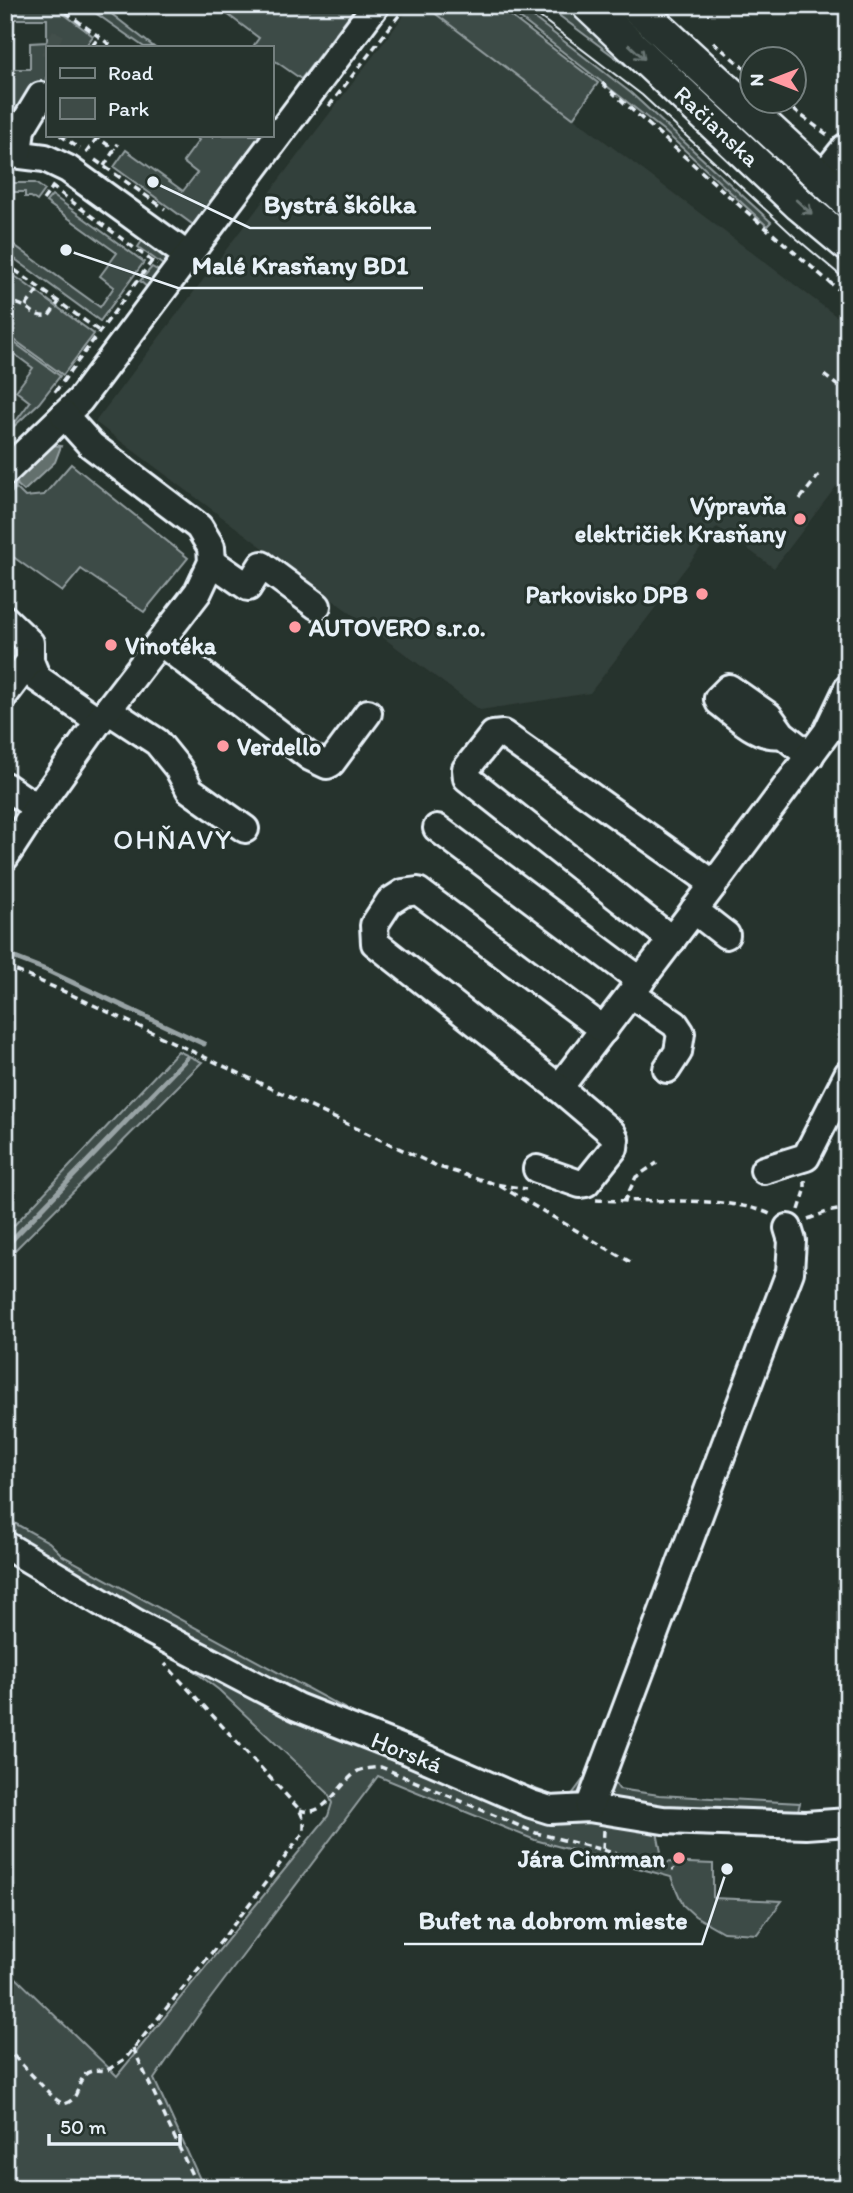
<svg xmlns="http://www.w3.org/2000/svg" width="853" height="2193" viewBox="0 0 853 2193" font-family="Itim,sans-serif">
<rect width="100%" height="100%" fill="#26332d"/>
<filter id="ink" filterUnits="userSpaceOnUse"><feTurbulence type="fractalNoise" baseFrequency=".0143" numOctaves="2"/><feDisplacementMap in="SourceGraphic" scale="14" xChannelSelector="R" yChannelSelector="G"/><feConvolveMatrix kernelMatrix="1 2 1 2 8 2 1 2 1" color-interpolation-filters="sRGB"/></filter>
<g filter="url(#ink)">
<path fill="#333f3a" d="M412,5H424L848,325V471L774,568L717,527L590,693L480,710L95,422Z"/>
<g fill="#3e4b47" stroke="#939ea0" stroke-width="2">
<path d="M5,5H52L93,36L85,47H47V97L13,127H5V69H30V43L47,42V19H5Z"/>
<path d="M84,5H100L154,47H144Z"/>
<path d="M215,5H357L301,79L271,58V47H257L254,45L259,38Z"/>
<path d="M424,5H496L598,83L573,118Z"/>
<path d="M503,5H517L631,93L771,222L767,226L663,130Z"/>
<path d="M545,5H566L598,29L668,101L636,73Z"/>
<path d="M640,34L701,81L848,218V231Z"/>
<path d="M191,135H212L213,138V135H267L199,229L114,167L126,150L183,191L197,173L183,162L199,140Z"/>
<path d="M5,183H35L45,190L37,201L31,197H25V192H5Z"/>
<path d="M52,195L144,262L100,321L8,254L14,245L100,307L114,287L100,276L117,253L46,202Z"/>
<path d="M144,238L167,257L166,267L138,247Z"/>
<path d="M152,267L162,273L148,288L140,281Z"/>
<path d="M8,271L94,334L63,375L5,333V274Z"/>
<path d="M5,336L60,376L39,403L10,430L5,427V413L16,421L30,402L16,391L33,368L5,347Z"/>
<path d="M71,464L188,558L144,612L81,569L62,592L5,551V499L16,488L25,497L44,495Z"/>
<path d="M178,1051L202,1062L5,1260V1235Z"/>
<path d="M5,1518L49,1542L63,1556L388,1732L411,1736L465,1762L567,1801L603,1753L612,1779L619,1789L659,1795L800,1803L795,1821L654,1817L663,1862L713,1864V1898L782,1901L757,1934L723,1932L695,1916L683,1905L671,1877L535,1840L378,1776L201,2011L154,2079L204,2188H5V1967L117,2076L328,1816L332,1803L328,1793L219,1690L144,1633L5,1551Z"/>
</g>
<path fill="#636f6d" stroke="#98a3a5" stroke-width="2" d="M51,445L61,446L55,462L24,491L13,481Z"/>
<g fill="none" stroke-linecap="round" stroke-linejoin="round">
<g stroke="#98a3a5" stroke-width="5">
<path d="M5,494L16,484"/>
<path d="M5,954L46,970L204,1044"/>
<path d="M5,1247L187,1058"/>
</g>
<path stroke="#43504b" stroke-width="26" stroke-dasharray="26 13" stroke-linecap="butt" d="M47,42L57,47"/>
<defs>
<g id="minor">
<path d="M5,153L45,158L68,169L188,256"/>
<path d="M18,153L21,129L41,96"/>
<path d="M821,178L845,148"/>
<path d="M5,472L80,400L376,5"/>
<path d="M212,562L248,587L262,565L317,606"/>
<path d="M5,619L30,643V661L37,678L99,721"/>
<path d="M160,642L310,757L327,765L331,763L368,713"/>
<path d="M5,694L30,661"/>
<path d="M108,710L157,742L178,768L190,790L245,829"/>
<path d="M782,734C757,738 738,716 719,702L718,699L729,688L769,716L782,734L810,756"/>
<path d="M5,786L37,808"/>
<path d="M437,828L641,981"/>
<path d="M5,857L37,808L99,721L198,592L212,562L211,547L199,527L91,445L64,415"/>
<path d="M694,910L726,935"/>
<path d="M672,940L467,778L466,769L493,735L503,734L714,884L827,732L848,688"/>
<path d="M631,994L675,1024L681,1033L678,1052L667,1069"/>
<path d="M559,1088L714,884"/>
<path d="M537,1169L580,1184L586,1183L614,1148L615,1139L612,1133L559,1088L375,943L374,925L389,902L403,893L418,891L604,1030"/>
<path d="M764,1170L806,1157L848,1074"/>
<path d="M5,1545L136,1623L297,1707L411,1752L531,1804L550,1810L589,1808L663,1820L806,1825L848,1822"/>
<path d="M589,1808L790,1272L792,1241L788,1228"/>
</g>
<g id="major">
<path d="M588,5L800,205L848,245"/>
<path d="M634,5L848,202"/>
</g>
</defs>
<use href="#minor" stroke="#e8f1f8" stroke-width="32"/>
<use href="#major" stroke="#e8f1f8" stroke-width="37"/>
<g stroke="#e8f1f8" stroke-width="3.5" stroke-dasharray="7 5" stroke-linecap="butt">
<path d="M56,5L113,47"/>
<path d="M713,42L752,75"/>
<path d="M92,46L99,37"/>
<path d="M602,83L739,205L848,298"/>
<path d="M783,102L829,136"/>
<path d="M329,106L407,5"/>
<path d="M60,135L80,149"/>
<path d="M94,135L115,150"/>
<path d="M86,153L97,138"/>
<path d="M95,160L165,209"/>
<path d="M104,166L118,144"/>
<path d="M51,186L157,265"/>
<path d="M43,200L52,188"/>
<path d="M5,263L99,331"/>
<path d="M5,301C11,302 17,303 23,306C33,310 35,318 49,316L59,302"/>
<path d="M26,306L40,287"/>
<path d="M824,375L848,394"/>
<path d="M55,392L152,261"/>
<path d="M800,499L819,475"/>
<path d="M5,966L72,995L439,1167L495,1184L526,1189"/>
<path d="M500,1186L632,1263"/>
<path d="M596,1200C644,1203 732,1195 772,1215"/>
<path d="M624,1202L636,1177L657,1163"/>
<path d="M799,1210L805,1191V1180"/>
<path d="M808,1219L827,1212L848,1208"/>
<path d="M300,1810C325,1819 339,1783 358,1771C365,1768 373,1768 381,1767L536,1833L603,1850L604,1830"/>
<path d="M603,1850L674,1870"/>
<path d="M5,2047L54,2098L63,2104C88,2099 69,2065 106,2071L125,2059L222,1940L304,1832V1820L299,1809L165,1664"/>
<path d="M133,2048L198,2188"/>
</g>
<use href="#minor" stroke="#26332d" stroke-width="26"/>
<use href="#major" stroke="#26332d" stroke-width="32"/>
<g stroke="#e8f1f8" stroke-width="2">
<path d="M524,5L642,95L796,238L848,282"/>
<path d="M842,479L848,483"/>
</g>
</g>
<defs><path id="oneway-shaft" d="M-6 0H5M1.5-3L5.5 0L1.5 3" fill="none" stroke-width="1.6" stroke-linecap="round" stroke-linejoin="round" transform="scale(1.75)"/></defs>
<g stroke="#6a7674">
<use href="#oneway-shaft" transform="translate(637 52) rotate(43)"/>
<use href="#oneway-shaft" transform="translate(804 207) rotate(42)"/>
</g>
</g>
<g fill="#ff9aa2" stroke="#26332d" stroke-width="2.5">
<circle cx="800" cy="519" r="7"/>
<circle cx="702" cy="594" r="7"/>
<circle cx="295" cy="627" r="7"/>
<circle cx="111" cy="645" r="7"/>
<circle cx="223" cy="746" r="7"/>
<circle cx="679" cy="1858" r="7"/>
</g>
<g text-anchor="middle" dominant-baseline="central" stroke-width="6" stroke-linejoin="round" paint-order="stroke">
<g font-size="24" fill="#e8f1f8" stroke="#26332d">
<text transform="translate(717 126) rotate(43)">Račianska</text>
<text transform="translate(407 1752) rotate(22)">Horská</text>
</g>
<g font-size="24" font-weight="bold" fill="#e8f1f8" stroke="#26332d" text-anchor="end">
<text x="786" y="505">Výpravňa<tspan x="786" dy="28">električiek Krasňany</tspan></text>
<text x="688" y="594">Parkovisko DPB</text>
<text x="309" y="627" text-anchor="start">AUTOVERO s.r.o.</text>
<text x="125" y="645" text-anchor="start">Vinotéka</text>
<text x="237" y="746" text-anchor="start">Verdello</text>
<text x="665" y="1858">Jára Cimrman</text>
</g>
<g font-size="28" letter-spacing="2" fill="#e8f1f8" stroke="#26332d">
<text x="173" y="839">OHŇAVY</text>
</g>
</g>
<path fill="none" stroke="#e8f1f8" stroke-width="2.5" d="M153 182L250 228H431M66 250L178 288H423M727 1869L702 1944H404"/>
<g fill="#e8f1f8" stroke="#26332d" stroke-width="2.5">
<circle cx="153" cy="182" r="7"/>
<circle cx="66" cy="250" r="7"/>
<circle cx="727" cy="1869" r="7"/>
</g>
<g font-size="26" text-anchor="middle" font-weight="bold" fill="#e8f1f8" stroke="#26332d" stroke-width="6" stroke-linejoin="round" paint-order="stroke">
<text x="340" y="213">Bystrá škôlka</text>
<text x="300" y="274">Malé Krasňany BD1</text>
<text x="553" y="1929">Bufet na dobrom mieste</text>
</g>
<rect width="853" height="2193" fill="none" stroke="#26332d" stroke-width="28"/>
<rect x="14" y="14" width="825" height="2165" fill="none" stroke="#e8f1f8" stroke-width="2.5" filter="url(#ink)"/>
<rect x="46" y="46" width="228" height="91" fill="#26332d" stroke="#747f7e" stroke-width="2"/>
<rect x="60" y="68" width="35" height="10" fill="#26332d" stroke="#747f7e" stroke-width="2"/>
<text x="108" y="80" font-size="21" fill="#e8f1f8">Road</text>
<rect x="60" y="98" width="35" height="21" fill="#3e4b47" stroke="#747f7e" stroke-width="2"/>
<text x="108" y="116" font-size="21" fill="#e8f1f8">Park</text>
<g transform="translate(773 80) rotate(270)"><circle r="33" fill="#26332d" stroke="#747f7e" stroke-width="2"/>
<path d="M0-5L12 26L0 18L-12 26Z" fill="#ff9aa2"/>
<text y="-10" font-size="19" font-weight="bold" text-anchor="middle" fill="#e8f1f8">N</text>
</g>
<path d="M49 2134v10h131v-10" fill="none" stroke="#e8f1f8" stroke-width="3.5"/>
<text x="60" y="2134" font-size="21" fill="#e8f1f8" stroke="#26332d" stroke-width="5" paint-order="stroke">50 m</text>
</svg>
